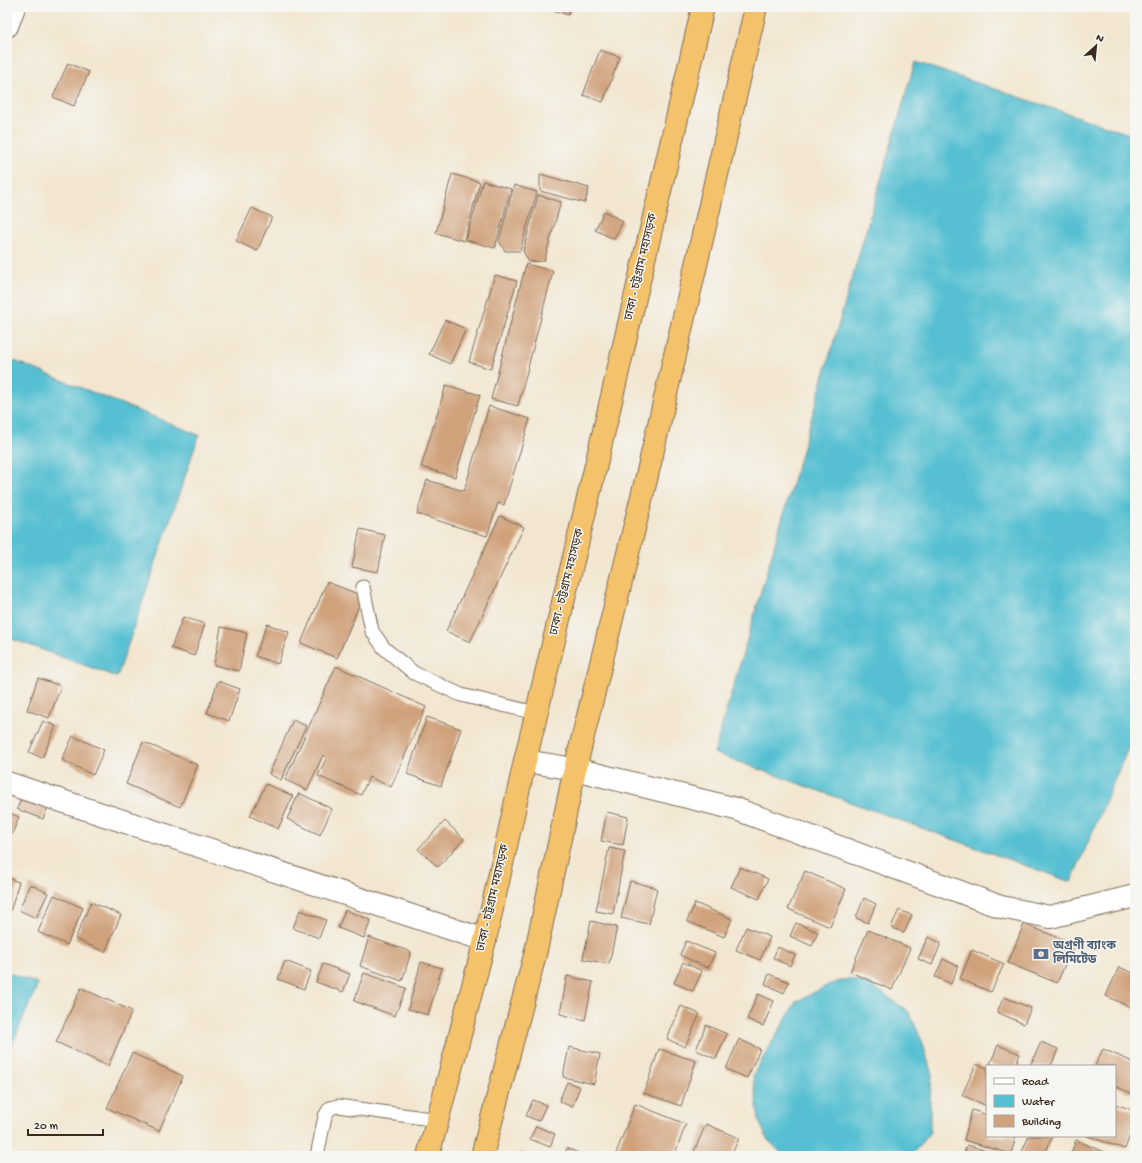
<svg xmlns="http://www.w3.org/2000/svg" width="1142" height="1163" viewBox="0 0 1142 1163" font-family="'Gochi Hand','Noto Sans Bengali',sans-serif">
<rect width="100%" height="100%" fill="#f6f6f2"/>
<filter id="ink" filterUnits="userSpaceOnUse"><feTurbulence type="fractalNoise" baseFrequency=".025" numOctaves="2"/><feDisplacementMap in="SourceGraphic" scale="8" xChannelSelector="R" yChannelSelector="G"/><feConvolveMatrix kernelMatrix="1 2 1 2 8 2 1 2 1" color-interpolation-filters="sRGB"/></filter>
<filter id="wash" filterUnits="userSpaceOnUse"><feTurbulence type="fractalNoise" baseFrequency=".012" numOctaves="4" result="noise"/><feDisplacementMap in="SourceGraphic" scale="16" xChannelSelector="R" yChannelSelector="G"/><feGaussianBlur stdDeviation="0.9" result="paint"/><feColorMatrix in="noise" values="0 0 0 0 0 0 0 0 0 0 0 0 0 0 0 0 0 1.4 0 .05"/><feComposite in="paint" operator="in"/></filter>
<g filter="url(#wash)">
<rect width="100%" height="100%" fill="#f2e6d0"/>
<g fill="#56c0d2" stroke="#487578">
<path d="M915,62L1135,136V732L1071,882L714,753Z"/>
<path d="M7,358L199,435L117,677L7,637Z"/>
<path d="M7,972L38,984L7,1057Z"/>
<path d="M847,979L870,984L909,1012L922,1041L932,1075L930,1100V1132L911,1156H784L767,1139L759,1121L753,1075L796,1002L828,985Z"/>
</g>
<g id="blocks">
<g fill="#d0a27c">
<path d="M543,7H571L568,15Z"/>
<path d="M600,50L620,57L603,102L583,95Z"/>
<path d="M68,63L89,72L74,106L53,97Z"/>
<path d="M452,174L480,182L464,241L436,233Z"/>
<path d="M540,174L589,188L585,203L540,191Z"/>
<path d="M483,181L511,189L495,248L466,240Z"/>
<path d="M514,185L537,192L520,251H505L499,241Z"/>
<path d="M538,195L561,202L544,261L529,262L523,251Z"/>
<path d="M252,208L272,217L257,251L236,241Z"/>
<path d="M604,211L623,221L614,239L595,230Z"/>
<path d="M526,264L553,271L518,406L491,399Z"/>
<path d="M495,275L517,281L491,369L469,362Z"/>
<path d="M445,320L466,329L450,364L429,354Z"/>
<path d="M446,385L480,395L455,477L421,467Z"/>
<path d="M489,406L530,419L504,505L498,503L487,536L417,514L427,480L464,491Z"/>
<path d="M500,516L524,527L470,642L446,631Z"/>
<path d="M360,529L385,535L378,572L352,567Z"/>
<path d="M327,582L363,596L337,658L301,643Z"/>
<path d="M183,617L205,624L194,656L171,648Z"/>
<path d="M267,624L289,632L278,664L255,656Z"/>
<path d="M221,627L247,633L239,671L214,665Z"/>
<path d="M336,666L426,707L391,787L369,777L361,795L318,776L327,757L323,755L307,790L285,780Z"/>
<path d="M38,678L61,686L49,718L27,710Z"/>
<path d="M218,681L240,689L229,721L207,713Z"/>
<path d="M427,717L461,729L441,786L407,774Z"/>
<path d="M293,720L306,726L281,780L269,774Z"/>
<path d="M43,721L56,726L42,758L29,752Z"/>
<path d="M73,736L104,750L93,775L62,760Z"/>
<path d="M143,742L198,765L180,807L126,784Z"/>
<path d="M266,784L293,796L278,829L250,816Z"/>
<path d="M24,791L50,802L43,819L17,809Z"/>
<path d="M299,793L332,809L320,835L287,819Z"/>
<path d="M7,812L19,817L12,834L7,833Z"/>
<path d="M607,812L628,817L623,845L601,841Z"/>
<path d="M445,821L464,839L438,867L418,849Z"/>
<path d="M609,848L625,851L613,914L596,911Z"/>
<path d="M740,867L768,879L759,899L731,887Z"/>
<path d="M805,871L846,889L830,927L788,909Z"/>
<path d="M7,878L19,882L7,922Z"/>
<path d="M630,881L657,888L649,924L621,918Z"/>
<path d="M30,884L48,893L36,918L19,910Z"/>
<path d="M54,895L83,908L67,945L38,932Z"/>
<path d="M864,898L876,904L868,923L856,918Z"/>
<path d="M91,902L121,915L105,952L75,939Z"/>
<path d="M695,903L732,919L724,937L687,921Z"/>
<path d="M300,910L326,920L319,938L293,928Z"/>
<path d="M345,910L371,920L364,938L338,928Z"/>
<path d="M899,910L912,915L904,933L891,927Z"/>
<path d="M591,921L617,927L609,964L583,959Z"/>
<path d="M796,923L818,932L812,946L790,936Z"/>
<path d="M1024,924L1074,944L1057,983L1008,963Z"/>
<path d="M746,927L770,937L760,960L736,950Z"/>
<path d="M868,930L910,948L892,990L850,972Z"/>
<path d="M369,937L411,952L402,981L360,966Z"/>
<path d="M928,937L941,943L932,965L918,959Z"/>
<path d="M686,941L715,953L708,968L680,955Z"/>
<path d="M778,947L795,955L790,966L773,958Z"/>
<path d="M972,950L1004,964L991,992L960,979Z"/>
<path d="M943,959L958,966L951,984L935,977Z"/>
<path d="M285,961L311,971L304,989L278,979Z"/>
<path d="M421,962L442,968L428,1015L408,1009Z"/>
<path d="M683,962L702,971L693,991L674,983Z"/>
<path d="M323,964L350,974L343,992L316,982Z"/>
<path d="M1119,967L1135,974V1000L1132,1008L1106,996Z"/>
<path d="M364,973L406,988L395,1016L354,1001Z"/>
<path d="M769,974L789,982L784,993L765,984Z"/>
<path d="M567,976L593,982L585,1020L560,1014Z"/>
<path d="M81,988L132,1011L108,1066L56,1042Z"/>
<path d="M758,994L774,1001L763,1026L747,1019Z"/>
<path d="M1004,997L1031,1008L1024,1024L997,1012Z"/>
<path d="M681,1006L700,1014L685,1047L667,1039Z"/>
<path d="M706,1025L727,1034L716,1059L696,1050Z"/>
<path d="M739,1039L760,1049L747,1078L726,1069Z"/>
<path d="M1041,1042L1058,1049L1051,1066H1030Z"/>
<path d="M998,1045L1020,1054L1015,1066H995L990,1064Z"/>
<path d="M569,1047L600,1054L594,1084L563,1077Z"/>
<path d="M659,1049L696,1061L681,1106L644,1093Z"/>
<path d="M1103,1049L1135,1063V1095L1115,1086V1066H1095Z"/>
<path d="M132,1053L183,1076L159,1131L107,1108Z"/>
<path d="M976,1064L987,1068V1106L962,1095Z"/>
<path d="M567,1082L580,1087L572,1107L559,1101Z"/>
<path d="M533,1100L546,1105L539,1121L526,1116Z"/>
<path d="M635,1104L686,1124L674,1156H615Z"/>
<path d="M1115,1104L1135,1111V1121L1125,1149L1087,1136H1115Z"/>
<path d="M972,1110L987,1115V1136H1016L1011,1154L964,1140Z"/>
<path d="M706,1124L739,1138L731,1156H692Z"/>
<path d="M536,1126L555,1134L550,1147L530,1139Z"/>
<path d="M1029,1136H1049L1052,1137L1044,1156H1020Z"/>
<path d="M1076,1140L1113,1156H1070Z"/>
<path d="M967,1145L1003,1156H963Z"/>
<path d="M567,1148L585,1156H564Z"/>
<path d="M522,1152L531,1156H520Z"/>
</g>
</g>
</g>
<g filter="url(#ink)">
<use href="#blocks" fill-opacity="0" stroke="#7b6c5c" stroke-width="1"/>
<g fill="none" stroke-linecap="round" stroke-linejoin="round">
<defs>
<g id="lane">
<path d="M363,587L372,631L384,648L414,673L461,695L536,713"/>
<path d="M317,1156L325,1116L330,1108L338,1106L438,1120"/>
</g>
<g id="street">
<path d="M7,26L14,7"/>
<path d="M525,761L575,769L736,809L1001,907L1050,917L1135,896"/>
<path d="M7,783L485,940"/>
</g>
<g id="highway">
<path d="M428,1156L485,940L525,761L596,465L703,7"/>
<path d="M482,1156L535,955L575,769L646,480L756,7"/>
</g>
</defs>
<use href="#lane" stroke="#7b6c5c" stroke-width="15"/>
<use href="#street" stroke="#7b6c5c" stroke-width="24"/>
<use href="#highway" stroke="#7b6c5c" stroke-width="24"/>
<use href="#lane" stroke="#fff" stroke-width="13"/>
<use href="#street" stroke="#fff" stroke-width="22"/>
<use href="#highway" stroke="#f4c26a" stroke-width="22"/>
</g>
</g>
<defs>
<symbol id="bank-bare" viewBox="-9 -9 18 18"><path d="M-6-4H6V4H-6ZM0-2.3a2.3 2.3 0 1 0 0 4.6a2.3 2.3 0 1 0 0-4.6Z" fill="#5c6f8a" stroke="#f6f6f2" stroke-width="2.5" paint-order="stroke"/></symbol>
</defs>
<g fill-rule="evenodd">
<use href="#bank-bare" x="1030" y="943" width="22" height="22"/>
</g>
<g text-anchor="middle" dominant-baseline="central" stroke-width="3" stroke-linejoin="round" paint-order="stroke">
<g font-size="12" fill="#3b2a1e" stroke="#f6f6f2">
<text transform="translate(642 267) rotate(-77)">ঢাকা - চট্টগ্রাম মহাসড়ক</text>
<text transform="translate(568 582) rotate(-76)">ঢাকা - চট্টগ্রাম মহাসড়ক</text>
<text transform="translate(494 898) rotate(-77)">ঢাকা - চট্টগ্রাম মহাসড়ক</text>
</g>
<g font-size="12" font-weight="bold" fill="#4e5e75" stroke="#f6f6f2" text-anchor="start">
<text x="1053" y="947">অগ্রণী ব্যাংক<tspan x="1053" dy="14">লিমিটেড</tspan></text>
</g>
</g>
<rect width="1142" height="1163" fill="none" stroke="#f6f6f2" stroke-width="24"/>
<rect x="986" y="1065" width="130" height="72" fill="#f6f6f2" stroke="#aba49d"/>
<rect x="994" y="1078" width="20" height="6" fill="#ffffff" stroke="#aba49d"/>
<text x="1022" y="1085" font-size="12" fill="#3b2a1e">Road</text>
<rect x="994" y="1095" width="20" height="12" fill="#56c0d2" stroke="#aba49d"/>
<text x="1022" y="1105" font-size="12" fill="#3b2a1e">Water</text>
<rect x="994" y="1115" width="20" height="12" fill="#d0a27c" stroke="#aba49d"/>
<text x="1022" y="1125" font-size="12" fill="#3b2a1e">Building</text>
<g transform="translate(1096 46) rotate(27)" stroke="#f6f6f2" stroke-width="3" paint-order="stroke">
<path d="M0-3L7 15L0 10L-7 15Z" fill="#3b2a1e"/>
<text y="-6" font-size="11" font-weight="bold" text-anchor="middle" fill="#3b2a1e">N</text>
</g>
<path d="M28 1129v6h75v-6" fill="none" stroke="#3b2a1e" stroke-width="2"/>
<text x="34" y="1129" font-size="12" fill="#3b2a1e" stroke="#f6f6f2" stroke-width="3" paint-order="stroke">20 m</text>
</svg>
